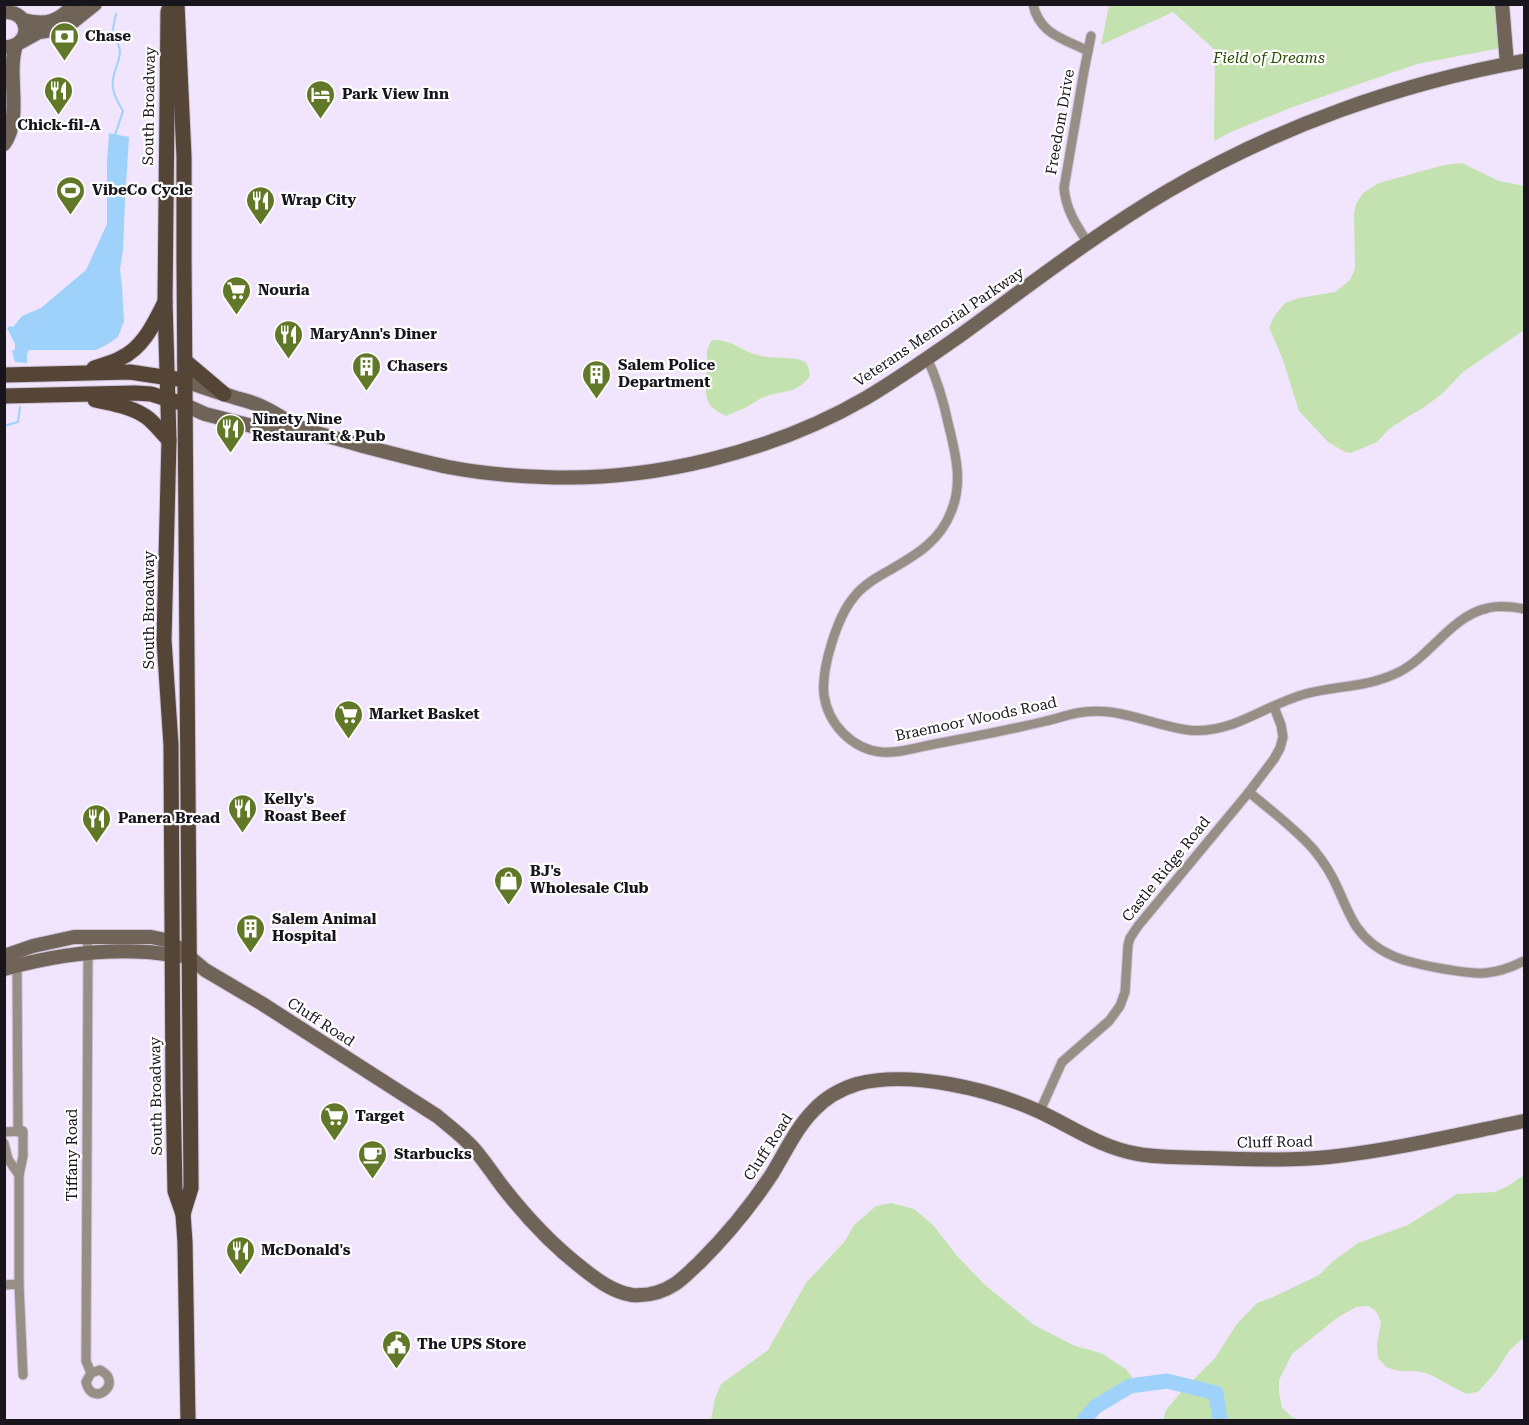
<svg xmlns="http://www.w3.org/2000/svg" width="1529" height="1425" viewBox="0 0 1529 1425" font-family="'Roboto Serif',serif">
<rect width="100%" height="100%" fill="#f1e5fd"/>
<g fill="#c4e2af">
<path d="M1496,4L1501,48L1417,64L1290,108L1231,132L1214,141L1215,50L1173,12L1101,45L1109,5Z"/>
<path d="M1462,163L1499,181L1524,186V330L1463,372L1442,394L1423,408L1414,413L1389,429L1377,442L1351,453L1345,452L1328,442L1299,411L1283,360L1269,327L1275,315L1285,303L1299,298L1335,292L1350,280L1355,269L1354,214L1356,204L1363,193L1379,183L1444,165Z"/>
<path d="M712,340C731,339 740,350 757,355C769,359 797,356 805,362C809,366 809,371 810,376C794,396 785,389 764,397C757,400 751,405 743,409C738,411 732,413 726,416C709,407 705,403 706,383C706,377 706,374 709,368C706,356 705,351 712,340Z"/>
<path d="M1524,1175V1337L1510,1350L1495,1373L1478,1392L1466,1394L1429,1374L1417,1371H1398L1386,1367L1378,1358L1377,1344L1381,1322L1376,1311L1368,1306L1356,1307L1337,1318L1292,1354L1279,1380V1392L1282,1408L1292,1417L1299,1420H1163L1166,1410L1182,1391L1215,1358L1236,1325L1257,1303L1273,1297L1319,1275L1333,1261L1358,1243L1408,1225L1457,1194L1495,1192L1508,1186Z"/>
<path d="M891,1203L914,1209L933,1225L958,1257L984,1284L1034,1325L1075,1346L1101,1353L1126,1369L1132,1377C1121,1392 1101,1390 1090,1403C1086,1408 1083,1415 1080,1420H711L715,1398L721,1384L768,1350L806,1283L845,1241L854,1225L876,1206Z"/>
</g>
<path fill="#9ed2fa" d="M109,133L129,137L125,201L123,250L120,269L122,287L124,321L118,337L108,344L96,350H29L27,354V363L15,362L12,351L15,349V344L7,328L10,326L13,327L22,316L41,308L86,270L107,224V161Z"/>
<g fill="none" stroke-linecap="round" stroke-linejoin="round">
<g stroke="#9ed2fa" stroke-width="2">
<path d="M115,135L123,111C117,101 111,90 113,79C117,56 127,56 112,33L116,14"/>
<path d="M4,426L18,422L20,407"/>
</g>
<path stroke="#9ed2fa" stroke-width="15" d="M1084,1420L1095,1407L1130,1386L1167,1381L1216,1393L1220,1420"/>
<defs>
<g id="street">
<path d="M1033,4C1039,34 1064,39 1088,51"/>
<path d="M1088,243C1076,225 1066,210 1064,188L1084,71L1091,36"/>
<path d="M927,358C938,381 944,403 949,427C956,455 963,484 951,512C940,541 916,555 890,570C877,577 863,585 854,597C837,617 821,669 824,695C828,724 852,749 881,752C898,754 918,747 935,744C972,737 1009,730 1046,721C1056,719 1066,715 1077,713C1116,705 1150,725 1188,730C1203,732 1218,729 1233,724C1257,715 1280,701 1305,694C1337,685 1367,688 1399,672C1431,656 1451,616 1488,608C1500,605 1513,607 1524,609"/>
<path d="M1249,792C1271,811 1295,828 1314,850C1324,862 1332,875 1338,889C1344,902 1349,915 1356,926C1377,957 1410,963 1444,969C1458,971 1471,974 1485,973C1499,972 1512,967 1524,961"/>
<path d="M87,936L88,953L86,1361L91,1373L86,1382C92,1409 125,1383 100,1370L91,1373"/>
<path d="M17,963L18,1132"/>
<path d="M1040,1111L1062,1062L1109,1021L1120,1006L1125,992L1128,945L1130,938L1138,926L1249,792L1274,759L1280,748L1283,737L1281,725L1274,707"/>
<path d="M4,1132L23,1131V1156L19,1175V1284L23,1375"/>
<path d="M4,1143L8,1159L19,1175"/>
<path d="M4,1285L19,1284"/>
</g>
<g id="secondary">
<path d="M1502,4L1507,64"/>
<path d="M4,12C33,11 32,48 4,47"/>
<path d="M23,20C47,26 58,22 75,4"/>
<path d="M21,42L39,32L58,29L70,24L95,4"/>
<path d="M4,144C23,117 6,75 16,45"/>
<path d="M185,381C199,386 213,391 227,395C238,399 250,401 261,406C277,413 291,425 307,430C325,436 344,440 363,446C391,453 420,461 448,467C479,473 512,476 543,477C651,482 773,452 866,398C898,379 928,358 958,337C1027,287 1095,234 1168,191C1277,127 1400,83 1524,61"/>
<path d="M185,405L205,414L260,428L300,429"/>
<path d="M4,956L33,946L74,937H151L166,940L180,949L205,970L261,1003L437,1116C450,1127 464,1137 475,1150C485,1162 493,1174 502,1186C526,1217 551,1244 582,1268C597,1280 613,1292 632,1295C647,1296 663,1292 675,1284C684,1278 691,1270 699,1263C726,1236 751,1206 772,1174C785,1153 796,1128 814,1110C826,1097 841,1089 857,1084C910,1070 989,1089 1038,1111C1071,1126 1101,1148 1138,1154C1161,1158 1184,1157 1208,1158C1248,1159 1289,1161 1329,1157C1395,1150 1460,1134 1524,1121"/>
<path d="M4,969C51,956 99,949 147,952C159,953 171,955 183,956"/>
</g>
<g id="primary">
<path d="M171,4L168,12L165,302L169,440L164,640L171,745L173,1088L175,1191L183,1214L185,1242L188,1420"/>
<path d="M177,4L184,157V260L191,1188L183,1214"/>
<path d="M185,361L224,394"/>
<path d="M94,368C103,365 112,363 121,358C144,347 154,323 165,302"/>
<path d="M4,375L130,372L176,379"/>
<path d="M4,396L135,393L151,394L177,402"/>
<path d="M95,400C113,404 135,407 149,419C156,425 162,433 169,440"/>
</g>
</defs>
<use href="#street" stroke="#cec4d9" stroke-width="11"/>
<use href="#secondary" stroke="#cec4d9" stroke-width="16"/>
<use href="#primary" stroke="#cec4d9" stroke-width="17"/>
<use href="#street" stroke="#978f86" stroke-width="9"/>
<use href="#secondary" stroke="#706357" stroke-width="14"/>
<use href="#primary" stroke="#544537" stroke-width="15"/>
</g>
<defs>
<symbol id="bank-pin" viewBox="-11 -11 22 30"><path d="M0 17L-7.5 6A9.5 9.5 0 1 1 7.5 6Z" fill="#617829" stroke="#fff"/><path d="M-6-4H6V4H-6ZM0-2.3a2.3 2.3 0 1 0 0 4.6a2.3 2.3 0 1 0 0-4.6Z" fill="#fff"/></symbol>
<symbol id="restaurant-pin" viewBox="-11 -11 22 30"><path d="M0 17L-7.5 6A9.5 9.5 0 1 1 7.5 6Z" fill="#617829" stroke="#fff"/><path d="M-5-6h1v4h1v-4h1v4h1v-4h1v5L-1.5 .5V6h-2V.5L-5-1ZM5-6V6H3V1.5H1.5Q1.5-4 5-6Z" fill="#fff"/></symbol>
<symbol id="hotel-pin" viewBox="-11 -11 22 30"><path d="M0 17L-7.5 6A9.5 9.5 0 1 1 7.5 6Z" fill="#617829" stroke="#fff"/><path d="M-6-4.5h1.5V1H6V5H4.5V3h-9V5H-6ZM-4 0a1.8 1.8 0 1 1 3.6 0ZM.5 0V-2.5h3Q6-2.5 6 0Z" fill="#fff"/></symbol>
<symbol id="stadium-pin" viewBox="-11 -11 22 30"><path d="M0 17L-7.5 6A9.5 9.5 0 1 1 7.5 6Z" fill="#617829" stroke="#fff"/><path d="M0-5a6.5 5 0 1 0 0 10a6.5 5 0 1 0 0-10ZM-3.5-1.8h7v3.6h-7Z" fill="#fff"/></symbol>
<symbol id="supermarket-pin" viewBox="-11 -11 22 30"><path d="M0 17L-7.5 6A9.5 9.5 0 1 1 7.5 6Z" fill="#617829" stroke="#fff"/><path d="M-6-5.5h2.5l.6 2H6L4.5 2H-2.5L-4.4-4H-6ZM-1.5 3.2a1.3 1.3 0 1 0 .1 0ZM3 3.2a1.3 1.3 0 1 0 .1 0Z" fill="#fff"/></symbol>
<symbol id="building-pin" viewBox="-11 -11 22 30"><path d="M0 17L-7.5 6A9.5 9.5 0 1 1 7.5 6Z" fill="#617829" stroke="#fff"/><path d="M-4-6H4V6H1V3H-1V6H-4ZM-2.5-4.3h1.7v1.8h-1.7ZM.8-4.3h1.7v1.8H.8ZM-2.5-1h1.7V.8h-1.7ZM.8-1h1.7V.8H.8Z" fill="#fff"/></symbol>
<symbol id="shop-pin" viewBox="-11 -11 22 30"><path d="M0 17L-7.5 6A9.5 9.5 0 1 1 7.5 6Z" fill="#617829" stroke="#fff"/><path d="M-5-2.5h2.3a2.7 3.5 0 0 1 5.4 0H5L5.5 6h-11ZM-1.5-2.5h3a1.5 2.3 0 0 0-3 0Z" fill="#fff"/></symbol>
<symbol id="cafe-pin" viewBox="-11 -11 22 30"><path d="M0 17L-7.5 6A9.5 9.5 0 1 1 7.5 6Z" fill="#617829" stroke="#fff"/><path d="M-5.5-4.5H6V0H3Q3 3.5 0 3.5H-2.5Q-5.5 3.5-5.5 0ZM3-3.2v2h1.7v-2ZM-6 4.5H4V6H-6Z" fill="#fff"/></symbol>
<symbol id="civic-pin" viewBox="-11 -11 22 30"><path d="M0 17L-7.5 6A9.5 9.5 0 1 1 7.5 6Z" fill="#617829" stroke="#fff"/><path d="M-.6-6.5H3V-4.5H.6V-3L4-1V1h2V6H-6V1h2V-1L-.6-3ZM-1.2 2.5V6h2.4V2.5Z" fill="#fff"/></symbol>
</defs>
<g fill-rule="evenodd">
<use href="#bank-pin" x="48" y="20" width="33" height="45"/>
<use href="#restaurant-pin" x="42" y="74" width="33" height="45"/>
<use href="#hotel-pin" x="304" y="78" width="33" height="45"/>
<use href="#stadium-pin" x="54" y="174" width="33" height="45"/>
<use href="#restaurant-pin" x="244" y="184" width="33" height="45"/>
<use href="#supermarket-pin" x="220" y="274" width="33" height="45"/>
<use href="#restaurant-pin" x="272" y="318" width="33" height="45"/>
<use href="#building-pin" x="350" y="350" width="33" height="45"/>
<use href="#building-pin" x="580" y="358" width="33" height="45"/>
<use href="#restaurant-pin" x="214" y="412" width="33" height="45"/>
<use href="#supermarket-pin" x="332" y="698" width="33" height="45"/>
<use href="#restaurant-pin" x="226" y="792" width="33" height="45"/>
<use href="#restaurant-pin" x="80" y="802" width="33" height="45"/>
<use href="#shop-pin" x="492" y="864" width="33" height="45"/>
<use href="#building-pin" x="234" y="912" width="33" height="45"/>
<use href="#supermarket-pin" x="318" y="1100" width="33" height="45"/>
<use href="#cafe-pin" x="356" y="1138" width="33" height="45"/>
<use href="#restaurant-pin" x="224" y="1234" width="33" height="45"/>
<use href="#civic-pin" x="380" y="1328" width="33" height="45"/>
</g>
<g text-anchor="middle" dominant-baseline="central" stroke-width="4.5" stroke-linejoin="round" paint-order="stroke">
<g font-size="15" font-weight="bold" fill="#19151d" stroke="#fff" text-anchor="start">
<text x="85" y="36">Chase</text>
<text x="342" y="94">Park View Inn</text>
<text x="59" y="125" text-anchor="middle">Chick-fil-A</text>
<text x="92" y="190">VibeCo Cycle</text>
<text x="281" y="200">Wrap City</text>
<text x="258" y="290">Nouria</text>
<text x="310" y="334">MaryAnn's Diner</text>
<text x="618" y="365">Salem Police<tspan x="618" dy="17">Department</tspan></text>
<text x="387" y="366">Chasers</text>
<text x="252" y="419">Ninety Nine<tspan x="252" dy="17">Restaurant &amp; Pub</tspan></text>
<text x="369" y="714">Market Basket</text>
<text x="264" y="799">Kelly's<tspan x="264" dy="17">Roast Beef</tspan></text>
<text x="118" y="818">Panera Bread</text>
<text x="530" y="871">BJ's<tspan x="530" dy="17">Wholesale Club</tspan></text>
<text x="272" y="919">Salem Animal<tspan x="272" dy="17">Hospital</tspan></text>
<text x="355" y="1116">Target</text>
<text x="394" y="1154">Starbucks</text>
<text x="261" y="1250">McDonald's</text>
<text x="417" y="1344">The UPS Store</text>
</g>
<g font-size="15" font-style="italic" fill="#2b4c03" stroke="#fff">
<text x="1269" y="58">Field of Dreams</text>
</g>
<g font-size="15" fill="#19151d" stroke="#fff">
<text transform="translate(149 106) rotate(-89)">South Broadway</text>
<text transform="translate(1060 122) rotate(-80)">Freedom Drive</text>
<text transform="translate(939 327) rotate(-34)">Veterans Memorial Parkway</text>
<text transform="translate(149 610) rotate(-90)">South Broadway</text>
<text transform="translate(976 719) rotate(-12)">Braemoor Woods Road</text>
<text transform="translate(1166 869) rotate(-51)">Castle Ridge Road</text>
<text transform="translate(321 1022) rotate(33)">Cluff Road</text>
<text transform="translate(156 1096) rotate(-91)">South Broadway</text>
<text transform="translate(1275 1142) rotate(-1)">Cluff Road</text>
<text transform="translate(768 1147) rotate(-57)">Cluff Road</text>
<text transform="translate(72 1155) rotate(-90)">Tiffany Road</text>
</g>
</g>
<rect width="1529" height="1425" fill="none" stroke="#19151d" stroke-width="12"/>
</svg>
